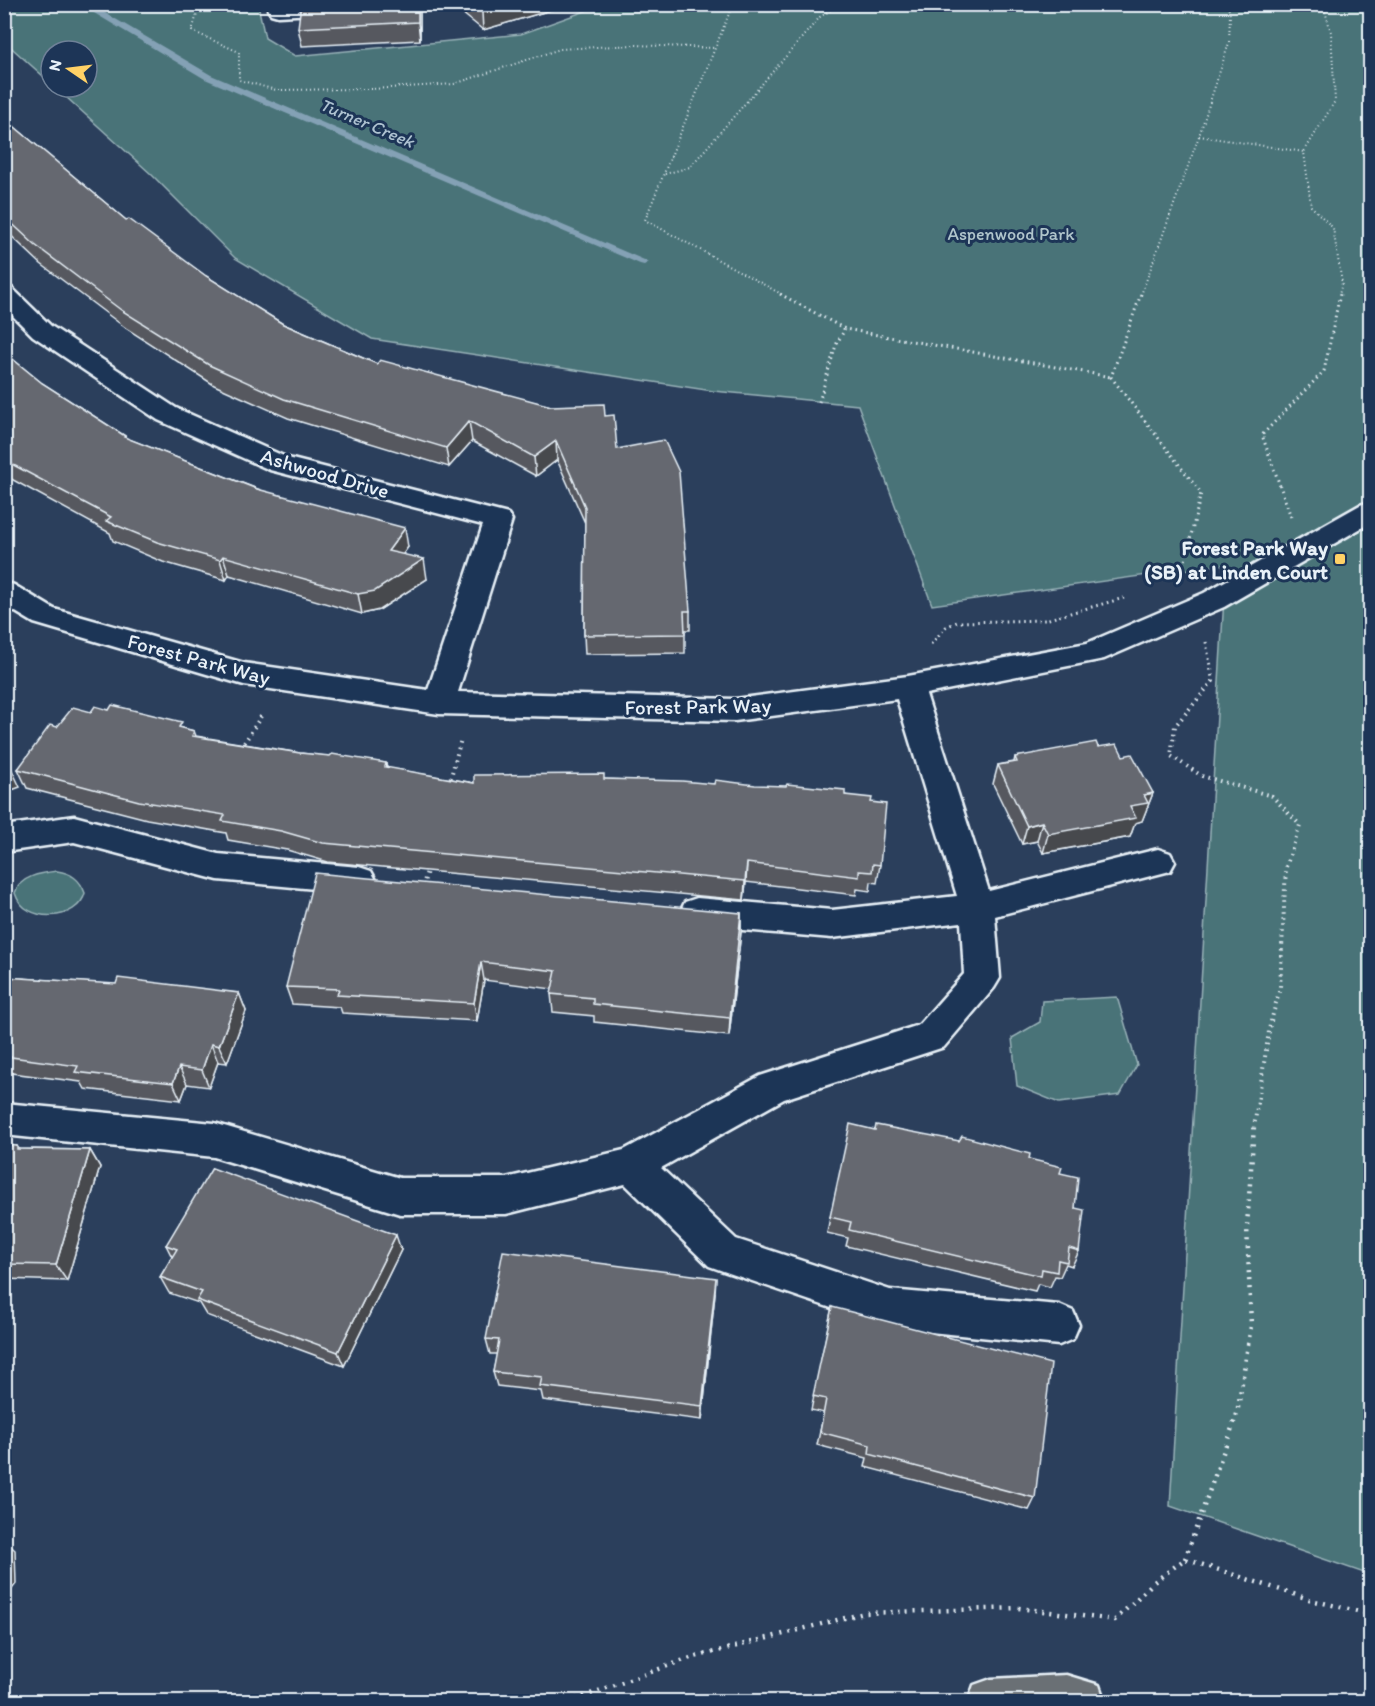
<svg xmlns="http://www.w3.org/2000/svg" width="1375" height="1706" viewBox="0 0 1375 1706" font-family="Itim,sans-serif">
<rect width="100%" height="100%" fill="#2b3f5c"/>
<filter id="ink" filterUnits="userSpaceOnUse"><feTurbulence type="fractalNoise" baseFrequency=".0167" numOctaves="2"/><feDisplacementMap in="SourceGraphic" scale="12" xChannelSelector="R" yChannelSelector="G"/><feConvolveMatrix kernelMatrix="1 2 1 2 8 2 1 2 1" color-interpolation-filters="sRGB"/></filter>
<g filter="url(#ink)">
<g fill="#497378" stroke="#98b2b8" stroke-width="1.5">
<path d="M5,4L258,5L265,38L295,56L521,34L605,4L1370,5V1575L1170,1506L1226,564L932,605L858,405L713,391L372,339L235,258L151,174L55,87H87V51H51V83L5,42Z"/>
<path d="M57,871C71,873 80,879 85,893C79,920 25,926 15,893C20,876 41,873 57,871Z"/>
<path d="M1117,997L1137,1065L1120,1095L1059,1103L1017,1086L1012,1038L1040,1022L1042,1001Z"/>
</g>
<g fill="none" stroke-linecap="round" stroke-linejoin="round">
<path fill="#84a1b5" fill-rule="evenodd" d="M79,4H90L211,75L649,262L644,265L640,264L205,79Z"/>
<defs>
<g id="minor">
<path d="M277,4H394L392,8L385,10L278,16L271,14L268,10L271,6Z"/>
<path d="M4,286L12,288L51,326L176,408L288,458L508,514L512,520L458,692L735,699L908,676L1087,643L1204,593L1360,505L1370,502V523L1224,607L1104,659L926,694L989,891L1158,849L1170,853L1175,862L1170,871L995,916L1000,978L994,988L944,1047L784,1099L661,1168L736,1239L890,1290L1059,1305L1073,1311L1079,1325L1073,1339L1059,1345L890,1328L723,1271L709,1266L625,1184L506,1214H400L214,1157L4,1135V1103L214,1123L400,1178H506L624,1150L760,1076L919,1025L964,974L961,922L832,938L697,926L685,922L680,912L685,902L697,898L832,910L957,896L897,699L735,721L439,714L244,685L34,623L4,605V582L14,585L54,609L244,663L428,690L483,525L270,470L158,420L33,336L4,307Z"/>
<path d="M74,816L218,854L359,867L371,871L376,880L371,889L359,893L218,880L74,842L4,852V826Z"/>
</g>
<path id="major" d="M1066,1675L1099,1685L1105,1702H968L974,1685L991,1679Z"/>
</defs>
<use href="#minor" stroke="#e8f1f8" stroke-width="5"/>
<use href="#major" stroke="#e8f1f8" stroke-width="5"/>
<g stroke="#e8f1f8" stroke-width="2" stroke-dasharray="1 3" stroke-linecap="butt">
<path d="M200,4L192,31L239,52V80L276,90L372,89L454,84L560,49L634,45L716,48"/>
<path d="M733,4L645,220L783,295"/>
<path d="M1323,4L1331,32L1335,101L1304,152L1311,206L1333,228L1342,283L1339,295"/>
<path d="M1199,136L1304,152"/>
<path d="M665,174L690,167L820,17L840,4"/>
<path d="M1141,295L1199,136L1229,43L1230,14L1227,4"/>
</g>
<g stroke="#e8f1f8" stroke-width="3" stroke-dasharray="1.5 4" stroke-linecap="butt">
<path d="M780,294L845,329L1111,377"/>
<path d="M1141,294L1111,377L1201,493L1185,561L1174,577"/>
<path d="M819,402L836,345L845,329"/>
<path d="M1291,517L1262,435L1324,371L1340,294"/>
<path d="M1206,642L1210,664"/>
<path d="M931,644L946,627L957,622L1045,620L1124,598"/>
</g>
<g stroke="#e8f1f8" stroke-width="4" stroke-dasharray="1.5 4.5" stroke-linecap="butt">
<path d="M1210,663L1213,681L1175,726L1171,756L1202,776L1272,796L1300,825L1286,867L1280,988L1270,1025L1254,1127"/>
<path d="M241,748L263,713"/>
<path d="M449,784L461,739"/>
<path d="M423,886L428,867"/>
</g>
<g stroke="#e8f1f8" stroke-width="4.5" stroke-dasharray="2 6" stroke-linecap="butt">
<path d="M1185,1559L1237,1414L1251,1326L1247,1226L1254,1126"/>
<path d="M568,1702L687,1659L864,1613L1018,1608L1115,1620L1154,1582L1185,1559L1315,1601L1370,1614"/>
</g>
<use href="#minor" fill="#1d3557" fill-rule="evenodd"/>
<use href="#major" fill="#6a7074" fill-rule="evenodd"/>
</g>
<g fill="#57595f" stroke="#e8f1f8" stroke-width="1.5">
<path d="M420,4V40L302,46L298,28Z"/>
<path d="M451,4H571L483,30Z"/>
<path d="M4,118L126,220L206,276L283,324L377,364L551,406L605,416L617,449L690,611V630H685V653L585,654L584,635L585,523L557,460L536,476L472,441L449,467L288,418L214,385L127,329L41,264L4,229Z"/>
<path d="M4,352L42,383L125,436L126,438L408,547L403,554L427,579L379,610L362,614L229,575L226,580L163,562L113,541L110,533L4,475Z"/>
<path d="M109,710L194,731L196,736L300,753L386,763L387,768L474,783L604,779L714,784L845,795L871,802L880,865L877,883L871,882L870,891L857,889L856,895L746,882L744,900L328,862L287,850L228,840L226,833L147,819L27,788L18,769L57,727L91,712Z"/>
<path d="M1098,747L1123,756L1153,793L1142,821L1135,823L1130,837L1043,853L1037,841L1022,844L993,784L998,765L1014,762L1015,757Z"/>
<path d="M741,913V932L729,1036L594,1022V1016L553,1012L551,994L553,989L484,980L477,1021L342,1013L340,1007L292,1004L286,987Z"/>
<path d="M4,976L5,977L239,993L246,1011L227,1063L218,1062L209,1087L187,1084L181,1100L85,1089L81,1082L4,1072Z"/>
<path d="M875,1130L959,1141L1029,1159L1060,1173L1075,1208L1079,1251L1072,1266L1066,1264L1060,1277L1055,1276L1050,1287L1038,1284L1035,1291L846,1246L848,1238L827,1233L830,1217Z"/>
<path d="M4,1145L17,1146L19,1149L90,1150L100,1167L67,1281L4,1279Z"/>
<path d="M166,1245L401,1250L344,1366L206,1315L199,1303L169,1293L160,1277L172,1257Z"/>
<path d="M715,1293L702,1420L543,1400L541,1391L497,1386L493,1372L497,1354H490L486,1339Z"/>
<path d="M832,1307L1035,1498L1029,1510L865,1467L867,1458L817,1445L824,1413L811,1410Z"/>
</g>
<g fill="#47484e" stroke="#e8f1f8" stroke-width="1.5">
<path d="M418,4H420V40L418,22Z"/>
<path d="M509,4H571L483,30L482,12Z"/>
<path d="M469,421L472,441L449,467L446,448Z"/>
<path d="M556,441L557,460L536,476L534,457Z"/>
<path d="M405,528L408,547L392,570L388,551Z"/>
<path d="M223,556L229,575L226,580L220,560Z"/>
<path d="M424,559L427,579L379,610L362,614L358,594Z"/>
<path d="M11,768L20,787L4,793V771Z"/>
<path d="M1153,793L1142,821L1135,823L1130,837L1043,853L1048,834L1130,806L1144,795Z"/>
<path d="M1042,822L1037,841L1022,844L1027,826Z"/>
<path d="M747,863L746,882L744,900L745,881Z"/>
<path d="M741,913V932L729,1036L730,1018Z"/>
<path d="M481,962L484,980L477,1021L474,1003Z"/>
<path d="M239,993L246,1011L227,1063L219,1046Z"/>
<path d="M211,1044L218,1062L209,1087L202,1070Z"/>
<path d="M179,1067L187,1084L181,1100L173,1083Z"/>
<path d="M90,1150L100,1167L67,1281L56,1265Z"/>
<path d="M396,1235L401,1250L344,1366L338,1352Z"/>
<path d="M716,1278L715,1293L702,1420V1406Z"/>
<path d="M4,1540L15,1550L16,1584L4,1599Z"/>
</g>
<g fill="#65676f" stroke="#e8f1f8" stroke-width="1.5">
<path d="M301,4H418V22L298,28Z"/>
<path d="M471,4H509L482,12Z"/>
<path d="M4,118L126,220L129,219L206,276L283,324L377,364L380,360L551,406L604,404L605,416L614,415L617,449L664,440L679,472L690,611H684L685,634L584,635L585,507L556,441L534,457L469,421L446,448L284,399L209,365L121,310L35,245L4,216Z"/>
<path d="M4,352L42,383L125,436L124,437L257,489L405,528L388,551L424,559L375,591L358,594L223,556L220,560L157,542L106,521L111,517L4,460Z"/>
<path d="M112,705L182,722L179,727L194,731L192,736L300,753L330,756L332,754L386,763L385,767L474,783V775L604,774V779L682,781L714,784L715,780L755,785L786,786L787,784L845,790V795L872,798L871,802L886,804L880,865L873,864L872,872L859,871V877L747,863L745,881L323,843L281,831L222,821L225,815L139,801L18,769L50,725L57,727L73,707L91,712L95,706L109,710Z"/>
<path d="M1096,742L1098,747L1117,744L1123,756L1132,754L1153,793L1144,795L1148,803L1130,806L1136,818L1048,834L1042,822L1027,826L998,765L1017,762L1015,757Z"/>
<path d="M4,755L11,768L4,771Z"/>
<path d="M315,873L741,913L730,1018L593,1004V998L551,994L556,971L481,962L474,1003L337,995L339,989L286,987Z"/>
<path d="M4,977L116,984L118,978L239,993L219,1046L211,1044L202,1070L179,1067L173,1083L75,1072L78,1066L4,1056Z"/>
<path d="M850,1124L875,1130L876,1125L959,1141L962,1136L1030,1154L1029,1159L1062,1167L1060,1173L1078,1177L1075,1208L1084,1210L1079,1251L1069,1248L1067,1262L1058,1260L1057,1272L1042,1269L1041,1276L849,1230L851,1222L830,1217Z"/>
<path d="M4,1145L17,1146V1149L90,1150L56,1265L4,1264Z"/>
<path d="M212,1168L396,1235L338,1352L197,1300L202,1292L160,1277L177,1249L166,1245Z"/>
<path d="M503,1251L716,1278L702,1406L540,1386L542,1377L493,1372L499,1340L486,1339Z"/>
<path d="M832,1307L1051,1364L1035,1498L869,1454L870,1445L820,1432L826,1399L813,1396Z"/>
</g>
</g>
<rect fill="#ffd166" stroke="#1d3557" stroke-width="2" x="1334" y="553" width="12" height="12" rx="3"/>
<g text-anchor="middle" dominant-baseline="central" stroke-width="6" stroke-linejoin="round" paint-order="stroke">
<g font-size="18" font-style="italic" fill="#aec2d1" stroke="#1d3557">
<text transform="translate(367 123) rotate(23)">Turner Creek</text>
</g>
<g font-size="18" fill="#b0c5cb" stroke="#1d3557">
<text x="1011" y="234">Aspenwood Park</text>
</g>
<g font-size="21" fill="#e8f1f8" stroke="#1d3557">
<text transform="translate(325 473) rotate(16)">Ashwood Drive</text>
<text transform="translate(199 659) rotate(15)">Forest Park Way</text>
<text transform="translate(698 706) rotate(-1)">Forest Park Way</text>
</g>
<g font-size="21" font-weight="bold" fill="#e8f1f8" stroke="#1d3557" text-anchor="end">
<text x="1328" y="547">Forest Park Way<tspan x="1328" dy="24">(SB) at Linden Court</tspan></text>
</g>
</g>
<rect width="1375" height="1706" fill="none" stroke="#1d3557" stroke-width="24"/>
<rect x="12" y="12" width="1351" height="1682" fill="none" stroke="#e8f1f8" stroke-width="2" filter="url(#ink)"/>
<g transform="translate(69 69) rotate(284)"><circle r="28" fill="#1d3557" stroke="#6e8097" stroke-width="1.5"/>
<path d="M0-4.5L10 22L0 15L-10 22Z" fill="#ffd166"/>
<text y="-9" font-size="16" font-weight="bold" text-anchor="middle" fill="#e8f1f8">N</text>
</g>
</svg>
